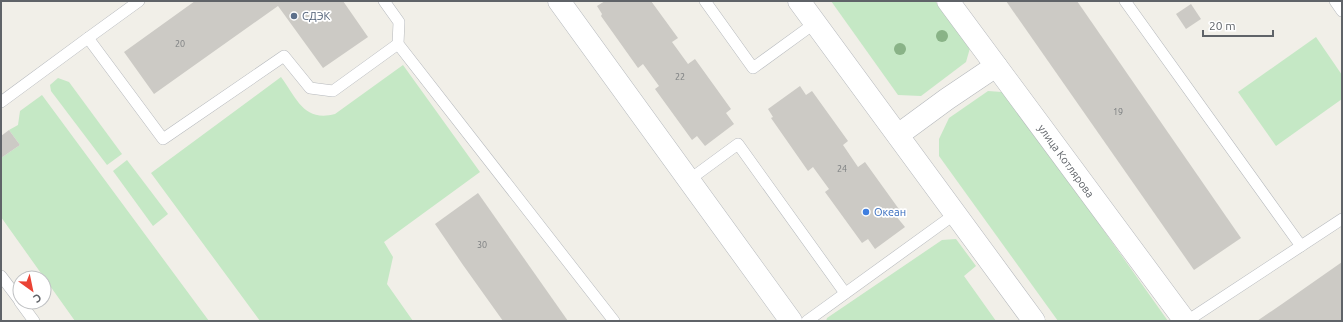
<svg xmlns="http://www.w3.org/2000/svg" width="1343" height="322" viewBox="0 0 1343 322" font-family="Ubuntu,sans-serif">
<rect width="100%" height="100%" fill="#f1efe8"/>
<g fill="#c5e8c5">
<path d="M831,1H935L970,48L966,62L921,96L898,95Z"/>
<path d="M1316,37L1342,75V99L1276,146L1238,92Z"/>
<path d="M403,65L480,172L384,242L393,257L387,284L413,321H260L151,173L281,77C297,99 304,122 335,114Z"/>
<path d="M58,78L69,82L122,154L107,165L51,91L50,85Z"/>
<path d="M988,91L1002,92L1014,104L1168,321H1058L939,156V139L949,118Z"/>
<path d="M42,95L209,321H75L1,217V158L20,145L9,130L18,125L20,111Z"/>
<path d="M127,160L168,214L153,226L113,171Z"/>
<path d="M956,239L976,266L964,276L996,321H826L827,318L942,240Z"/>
</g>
<g fill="#cccac5">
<path d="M195,1H343L368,37L323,68L278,6L154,94L124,52Z"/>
<path d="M605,1H651L678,38L672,42L688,64L695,59L731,109L726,113L734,124L705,146L697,136L692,140L655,89L659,86L643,64L638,68L601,16L602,14L597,6Z"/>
<path d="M1006,1H1077L1241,238L1194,270Z"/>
<path d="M1191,4L1201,19L1186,29L1176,14Z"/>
<path d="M800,86L806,95L812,91L848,141L843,145L858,167L865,162L901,212L896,216L905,227L875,249L868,239L862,243L825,192L829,189L813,167L808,171L771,118L773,117L768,109Z"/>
<path d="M9,130L20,145L1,158V136Z"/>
<path d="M478,193L568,321H503L463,265L435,224Z"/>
<path d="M1342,262V321H1257L1282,304Z"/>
</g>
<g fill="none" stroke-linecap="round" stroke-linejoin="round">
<defs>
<g id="service">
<path d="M139,1L88,38L163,139L284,56L310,88L333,91L398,44"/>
<path d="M384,1L399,22L398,44L614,321"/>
<path d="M705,1L753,68L815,23"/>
<path d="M1125,1L1301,246"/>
<path d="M1335,1L1342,11"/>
<path d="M1,102L88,38"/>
<path d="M689,180L738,144L845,293"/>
<path d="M1,276L20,301"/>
<path d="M20,302L34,321"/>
<path d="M807,321L955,214"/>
<path d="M1187,321L1342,219"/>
</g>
<g id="minor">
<path d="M559,1L791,321"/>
<path d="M799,1L1034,321"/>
<path d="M948,1L1185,321"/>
<path d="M898,135L947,99L996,66"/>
</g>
</defs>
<use href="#service" stroke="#b5b8bc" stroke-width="12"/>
<use href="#minor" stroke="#b5b8bc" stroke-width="23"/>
<use href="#service" stroke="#fff" stroke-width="11"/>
<use href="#minor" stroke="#fff" stroke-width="22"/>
</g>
<g fill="#89b387">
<circle cx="942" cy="36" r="6"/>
<circle cx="900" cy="49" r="6"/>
</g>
<circle fill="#5c6f8a" stroke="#fff" stroke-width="1.5" cx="294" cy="16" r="4"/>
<circle fill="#3f7fe0" stroke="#fff" stroke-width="1.5" cx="866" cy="212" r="4"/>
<g text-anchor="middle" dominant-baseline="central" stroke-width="3.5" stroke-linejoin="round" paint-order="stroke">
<g font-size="9" fill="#7a7d7f">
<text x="180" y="44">20</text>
<text x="680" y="77">22</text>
<text x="1118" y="112">19</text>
<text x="842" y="169">24</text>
<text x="482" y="245">30</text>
</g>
<g font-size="11" fill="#4e5e75" stroke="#fff" text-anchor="start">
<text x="302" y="16">СДЭК</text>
</g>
<g font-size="11" fill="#5f6368" stroke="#fff">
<text transform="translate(1066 161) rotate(54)">улица Котлярова</text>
</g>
<g font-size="11" fill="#366cbe" stroke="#fff" text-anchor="start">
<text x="874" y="212">Океан</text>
</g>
</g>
<rect width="1343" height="322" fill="none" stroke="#5f6368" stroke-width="4"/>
<g transform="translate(32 290) rotate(147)"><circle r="19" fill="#ffffff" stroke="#bfc1c3"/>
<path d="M0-3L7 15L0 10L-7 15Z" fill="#ea4335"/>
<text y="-6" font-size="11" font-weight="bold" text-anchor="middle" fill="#5f6368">С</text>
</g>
<path d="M1203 30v6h70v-6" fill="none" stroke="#5f6368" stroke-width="2"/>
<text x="1209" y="30" font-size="12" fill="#5f6368" stroke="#ffffff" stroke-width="3" paint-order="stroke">20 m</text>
</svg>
